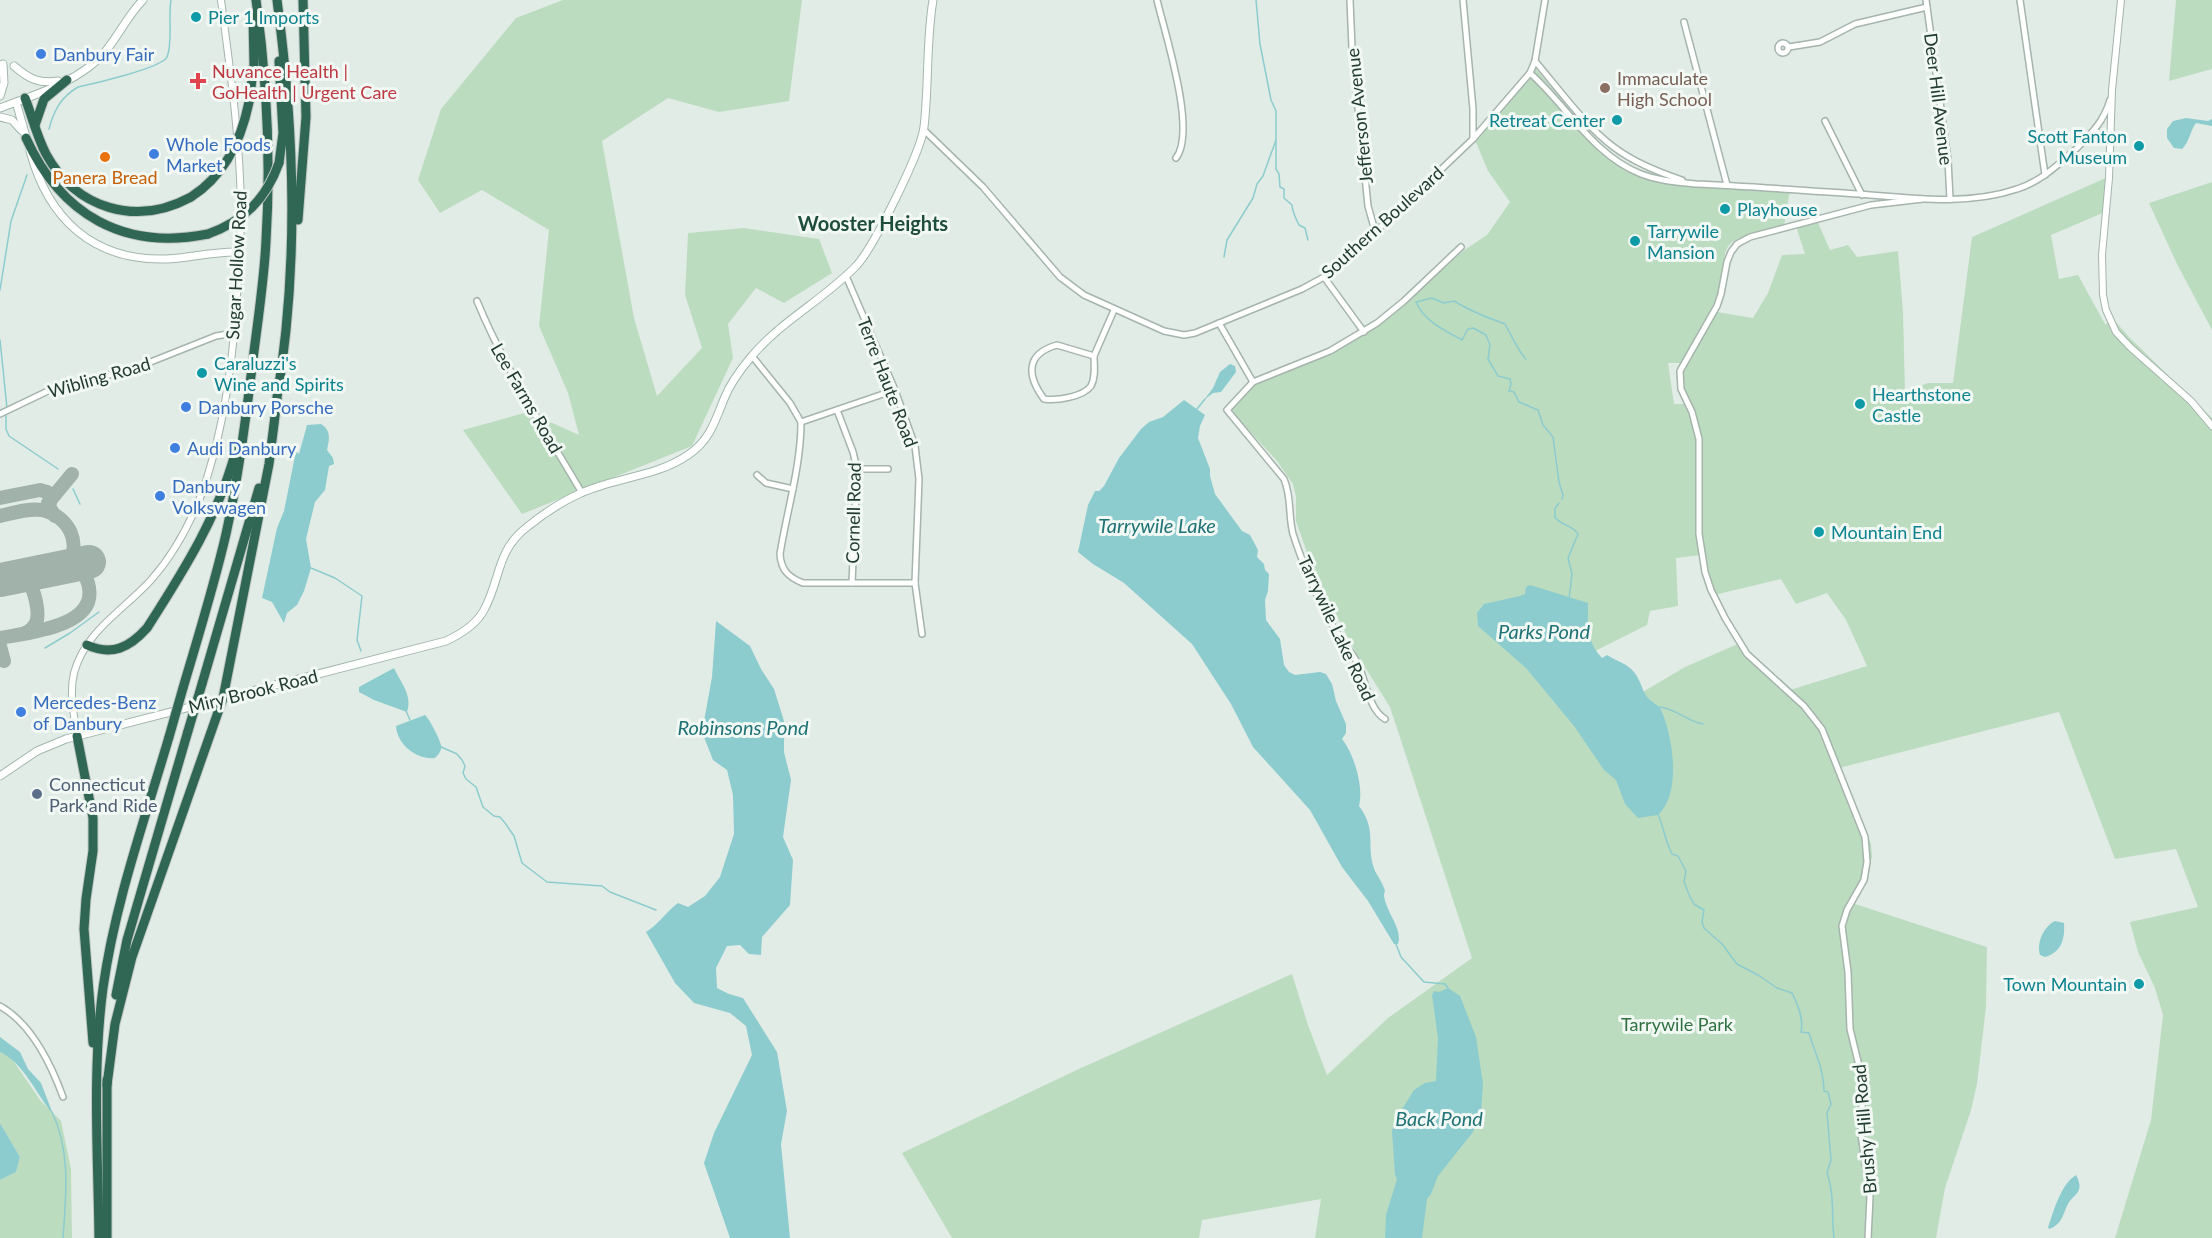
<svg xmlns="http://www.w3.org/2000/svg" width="2212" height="1238" viewBox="0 0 2212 1238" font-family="Lato,sans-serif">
<rect width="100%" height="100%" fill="#e2ece6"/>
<g fill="#bcdcc0" fill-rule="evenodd">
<path d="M563,0H802L789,101L719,112L668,98L602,141L634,318L657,396L702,348L685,295L688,233L744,228L819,239L832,273L784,303L756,288L728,324L733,358L692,446L522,514L463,430L528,412L579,435L568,393L539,326L549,230L482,190L440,213L418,180L441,109L516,18Z"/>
<path d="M2176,0H2212V69L2169,81Z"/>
<path d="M1536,69C1560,97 1592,144 1624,162C1664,185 1743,185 1790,189L1784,226C1769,230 1749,232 1734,241C1720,249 1725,271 1722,284C1719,293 1714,302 1711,311L1753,318L1768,293L1782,255L1805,254L1795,223L1816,218L1830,250L1848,245L1857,257L1898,251L1903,312L1905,391L1928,383H1953L1972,237L2108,177L2105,212L2051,235L2059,279L2078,275L2105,324L2115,321L2128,336L2212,418V1238H2115L2151,1120L2163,1015L2155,988L2138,952L2130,922L2198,907L2176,849L2115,859L2059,712L1839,768L1871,844L1872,857L1855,904L1987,947L1986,1007L1977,1084L1971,1110L1945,1188L1936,1238H1315L1321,1199L1202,1220L1199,1238H952L902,1153L1081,1068L1292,974L1308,1025L1327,1075L1388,1018L1472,958L1390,707L1356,653L1313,570L1296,521V497L1293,484L1277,461L1235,415L1231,406L1255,381L1309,362L1361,331L1407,299L1463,251L1487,235L1510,202L1488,171L1475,140ZM1668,363H1681L1680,387L1684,404H1674ZM1701,555L1714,595L1781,579L1796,604L1827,593L1846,620L1867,666L1790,690L1740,643L1685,667L1641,693L1593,652L1647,625L1650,611L1678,606L1676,558Z"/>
<path d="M2212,182V330L2177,264L2149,203Z"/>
<path d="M0,1052L10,1056L40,1100L61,1121L71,1169L72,1238H0V1180L16,1172L20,1157L0,1123Z"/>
</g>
<g fill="#8cccce">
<path d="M2186,118L2208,121L2212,119V126L2196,123C2190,131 2190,141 2182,149L2174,148L2167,138V129L2173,121Z"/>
<path d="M1230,364L1235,366L1236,372L1221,392L1213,393L1204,400L1213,388L1220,372Z"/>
<path d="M1184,400L1205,415L1200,426L1198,438L1210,469V476L1215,494L1242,531L1250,535L1258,550L1257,557L1264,564L1265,570L1269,574L1268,591L1265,600L1266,620L1280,639L1284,665L1289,672L1295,675L1320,672L1326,674L1332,684L1336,701L1346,724V733L1342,739C1354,754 1364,787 1359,806C1378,831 1365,846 1375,871C1378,877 1382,882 1384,888C1386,893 1384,891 1384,896C1386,912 1403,929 1398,944H1394L1368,901L1342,867L1310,810L1253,747L1231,704L1192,644L1124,583L1093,564L1078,552L1088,505L1095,491H1099L1104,486L1119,458L1141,429L1149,422L1163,417Z"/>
<path d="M321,424C332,431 329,440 327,450L333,458L334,464L329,466L325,490L315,502L306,539L311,568L304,591L297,605L287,613L284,623L272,602L262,598L277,528L284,511L296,451L299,454L307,425Z"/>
<path d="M1530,585L1588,603C1588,624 1586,641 1602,658L1607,655C1616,661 1627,663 1634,672C1640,679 1642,690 1647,697C1651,702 1658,704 1661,710C1673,736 1682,793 1658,815L1638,818L1625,804L1616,780L1604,770L1574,726L1526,668L1478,626L1477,613L1484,604L1520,596L1525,594L1526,587Z"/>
<path d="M716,621L750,646L761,669L774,689L784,721V752L791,780L783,837L793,860L790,905L762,937L761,955L749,954L740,945L727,946L716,968L717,988L729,994L743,998L777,1052L787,1111L781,1144L790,1238H730L704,1163L714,1133L752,1055L746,1026L730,1013L694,1003L675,983L646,932C658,925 666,912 678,903L688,907L705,896L720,877L734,834L733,795L727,770L713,760L702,732L712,677Z"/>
<path d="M394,668C401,683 413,696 407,712L374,700L359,692V687Z"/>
<path d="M425,715C430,720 439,738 441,745C442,751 438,755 435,758C416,760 397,744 396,726Z"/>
<path d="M2055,921L2064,923C2065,938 2062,952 2045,957L2040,955C2036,943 2044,926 2055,921Z"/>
<path d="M1448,988L1460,996L1476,1037L1483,1084L1481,1112L1473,1132L1438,1176L1431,1194L1427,1199L1422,1238H1385L1386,1215L1397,1179L1395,1175L1392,1131L1396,1119L1414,1090L1425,1083L1436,1081L1438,1038L1432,995L1434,991L1439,992Z"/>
<path d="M0,1037L20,1052L28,1069L41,1083L53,1114C36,1094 24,1063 0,1052Z"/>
<path d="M0,1123L20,1157L16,1172L0,1180Z"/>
<path d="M2076,1175C2086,1194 2072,1194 2067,1206C2062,1217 2062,1223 2050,1229L2048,1228C2053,1212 2061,1184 2076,1175Z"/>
</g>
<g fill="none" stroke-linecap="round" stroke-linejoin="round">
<g stroke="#8cccce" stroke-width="1.5">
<path d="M49,129C54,110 61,97 78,87C92,84 162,68 167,57C173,44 168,16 171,0"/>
<path d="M1276,141V169L1279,174L1280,187L1284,189V198L1292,205C1292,211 1296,219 1299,225L1305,228L1308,240"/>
<path d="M1224,257L1227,240L1253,198L1257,184L1263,176L1276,140V111L1271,100L1260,44L1256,0"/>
<path d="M0,290L11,221L27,175"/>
<path d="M0,340L7,408"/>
<path d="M1526,359C1520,354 1510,333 1505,324C1488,318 1470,311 1454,301L1444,303L1432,298L1416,302C1424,321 1444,330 1462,340L1468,329L1473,328L1486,335L1490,345L1488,359L1498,376L1510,379L1511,384L1509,391L1514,392L1519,402L1538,410L1543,425L1553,437L1559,482L1563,495L1562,499"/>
<path d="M1197,409L1205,399"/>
<path d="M6,413V429L9,436L58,469"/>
<path d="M73,489L80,504"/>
<path d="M1559,503L1555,508V517C1561,526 1573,525 1578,534L1568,558L1572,574L1569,599"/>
<path d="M311,568L335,578L362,596L357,640L361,651"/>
<path d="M45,648L70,633L99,612"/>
<path d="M1659,707C1676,708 1687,722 1703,724"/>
<path d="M406,711L410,720"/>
<path d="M439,746L457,754L462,760L465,766L463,773L466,779L476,787L483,807L494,816L500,817L505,823L514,836L522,863L547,882L602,886L610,892L656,910"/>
<path d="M1658,814C1664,828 1665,841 1672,854L1678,856L1686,871L1684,882L1690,897L1694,904L1704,910L1702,922L1704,928L1722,944L1737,964L1758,975L1777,988L1792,993C1798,1005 1804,1019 1801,1032L1809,1033C1815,1053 1824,1070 1824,1091L1828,1092L1831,1104L1827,1113L1831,1160L1827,1173C1835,1196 1831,1215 1834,1238"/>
<path d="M1396,944L1401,957L1424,982L1445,984L1448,988"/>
<path d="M52,1112C71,1151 66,1196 63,1238"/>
</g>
<g stroke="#a0b2aa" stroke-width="14">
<path d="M0,498L40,490L47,492L51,498L49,507L55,516"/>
<path d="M48,503L72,474"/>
<path d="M0,516C13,513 28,508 42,510C69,516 84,545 65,567"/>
<path d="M8,578C15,578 21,578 27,582C35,588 40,614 36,623C33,628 30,631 25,633"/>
<path d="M0,638C26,633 96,627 89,588C87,575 82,569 69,566"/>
<path d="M0,646L4,661"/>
</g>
<path stroke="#a0b2aa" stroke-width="34" d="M0,580L89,562"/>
<defs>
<g id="minor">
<path d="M1157,0C1165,34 1197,131 1176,158"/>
<path d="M1350,0L1352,48L1368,206L1373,224L1377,231"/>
<path d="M1463,0L1473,109V139"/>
<path d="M1926,0L1948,160L1950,199"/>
<path d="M2020,0L2045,175"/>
<path d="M1684,22L1727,185"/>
<circle cx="1783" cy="48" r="5"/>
<path d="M1789,47L1820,42L1855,24L1927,7"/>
<path d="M1535,61C1558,88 1586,127 1615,148C1635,163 1658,172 1682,180"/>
<path d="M1530,73C1567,106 1593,155 1641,174C1659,181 1677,182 1696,184C1750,186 1805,191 1859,194C1911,198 1967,206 2017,189C2040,182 2059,164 2077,148C2092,133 2104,121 2110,100"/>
<path d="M1825,121L1862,195"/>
<path d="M924,130L983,187L1060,277L1084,295L1164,331L1184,335L1195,333L1302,289L1324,277L1343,263L1473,139L1530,73L1535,61L1545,0"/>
<path d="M2095,131L2110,138"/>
<path d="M846,276L895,390L915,446L919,479L915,583L922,634"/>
<path d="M1324,277L1364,332"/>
<path d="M477,301C505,369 545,430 582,493"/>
<path d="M1219,323L1253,382"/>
<path d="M1057,345L1094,356C1094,365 1096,377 1091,386C1083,397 1056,401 1044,399C1027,376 1025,354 1057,345Z"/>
<path d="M752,356L790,403L801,422L895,390"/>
<path d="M1094,356L1114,310"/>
<path d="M837,410L853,452L857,469L852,583"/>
<path d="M0,414L52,389L133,369L216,336L234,333"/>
<path d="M801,422C801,466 787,510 780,554C781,570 788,577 803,583H915"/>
<path d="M857,469H888"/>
<path d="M757,475L766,483L793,489"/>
<path d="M1385,719C1368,709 1366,679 1357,662C1351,651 1342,642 1336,631C1320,606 1302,562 1293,534C1288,515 1292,498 1284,479L1227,410L1253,382L1330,351L1377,323L1404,301L1461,247"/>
<path d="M0,1006C32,1024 51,1064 63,1097"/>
<path d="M1868,1238L1870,1197L1861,1134L1863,1082L1850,1029L1848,972L1842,926L1847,910L1864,880L1867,862L1865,837L1822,729L1804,706L1747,654L1725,618L1711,590L1705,572L1699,534V439L1692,412L1681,389L1680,371L1717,306L1721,294L1727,262L1731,252L1737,244L1750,237L1871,205L1923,199"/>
</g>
<g id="tertiary">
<path d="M2121,0L2112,90L2109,178L2102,255L2103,295L2106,310L2116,332L2130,347L2191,401L2212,426"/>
<path d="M77,736C74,714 69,695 74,673C85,631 124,610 151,580C174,554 191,522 203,490C219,443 228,393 233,344C237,299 241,253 241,208C240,138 230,69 221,0"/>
</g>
<g id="secondary">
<path d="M14,66C29,79 39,84 58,81"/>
<path d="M0,96L4,83L3,64"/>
<path d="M16,102L27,140"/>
<path d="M0,108C34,95 79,82 104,53C118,37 127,16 143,0"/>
<path d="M0,117L12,120L22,131"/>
<path d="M30,151C48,218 92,261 166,259C191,258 214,251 239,252"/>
<path d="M0,776L37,751L66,739L446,641C461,634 476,625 484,610C501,579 496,551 527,527C543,514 563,501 581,493C616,477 656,477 688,455C709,441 715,422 724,399C730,384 740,370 751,357C782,320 825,299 857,265C874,246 921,152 924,127C929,85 926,42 933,0"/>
</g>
<g id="motorway">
<path d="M279,61L283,133L279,163"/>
<path d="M25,98C32,116 37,137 46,154C76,209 136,227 191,197"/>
<path d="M249,102L254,65L253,17"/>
<path d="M35,125L44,99L67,80"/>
<path d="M26,138C61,215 124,251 208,234"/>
<path d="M298,220L306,117L303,0"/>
<path d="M276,404C299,269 295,135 277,0"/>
<path d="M87,645C112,656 129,648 147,628C183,572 221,512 237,446"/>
<path d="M202,684L259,488"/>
<path d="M183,688C198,637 214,586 226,534C238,479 245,424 252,368C257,325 264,283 266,241C271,160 267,80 256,0"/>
<path d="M77,736L93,818V851L86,899L84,929L93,1043"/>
<path d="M116,995L127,940L188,731"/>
<path d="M107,1085L115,1024L132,957L223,698L269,464L277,400"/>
<path d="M99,1238C98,1155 92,1070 103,988C115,902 145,819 169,737"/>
<path d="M107,1238V1080"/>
</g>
</defs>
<use href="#minor" stroke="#a5b4ac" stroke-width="8"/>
<use href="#tertiary" stroke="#a5b4ac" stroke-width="8"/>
<use href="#secondary" stroke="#a1b7ac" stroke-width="9"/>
<use href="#motorway" stroke="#c1c8c6" stroke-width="11"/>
<use href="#minor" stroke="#fff" stroke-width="5"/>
<use href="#tertiary" stroke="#fff" stroke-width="6"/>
<use href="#secondary" stroke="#fff" stroke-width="7"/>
<use href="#motorway" stroke="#306754" stroke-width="9"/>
<defs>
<g id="motorway-bridge">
<path d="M191,197C225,175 241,141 249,102"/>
<path d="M208,234C244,221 266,199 279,163"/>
<path d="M188,731L202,684"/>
<path d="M169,737L183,688"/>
</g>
</defs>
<use href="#motorway-bridge" stroke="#c1c8c6" stroke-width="11" stroke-linecap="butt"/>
<use href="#motorway-bridge" stroke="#306754" stroke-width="9"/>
</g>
<g fill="#0f9aa8" stroke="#f2f8f4" stroke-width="2">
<circle cx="196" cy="17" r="6"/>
<circle cx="1617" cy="120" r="6"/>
<circle cx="2139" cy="146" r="6"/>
<circle cx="1725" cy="209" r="6"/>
<circle cx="1635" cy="241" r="6"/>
<circle cx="202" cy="373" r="6"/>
<circle cx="1860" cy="404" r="6"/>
<circle cx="1819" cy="532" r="6"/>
<circle cx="2139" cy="984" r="6"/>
</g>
<g fill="#3f7fe0" stroke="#f2f8f4" stroke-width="2">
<circle cx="41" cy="54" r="6"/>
<circle cx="154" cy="154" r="6"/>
<circle cx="186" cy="407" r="6"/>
<circle cx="175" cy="448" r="6"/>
<circle cx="160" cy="496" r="6"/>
<circle cx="21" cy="712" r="6"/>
</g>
<path fill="#e0444e" stroke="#f2f8f4" stroke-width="2" d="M195 72h6v6h6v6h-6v6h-6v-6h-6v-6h6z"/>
<circle fill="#8d6e63" stroke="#f2f8f4" stroke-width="2" cx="1605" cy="88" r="6"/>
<circle fill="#e8710a" stroke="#f2f8f4" stroke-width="2" cx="105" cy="157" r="6"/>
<circle fill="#5c6f8a" stroke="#f2f8f4" stroke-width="2" cx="37" cy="794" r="6"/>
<g text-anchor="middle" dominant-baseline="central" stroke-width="6" stroke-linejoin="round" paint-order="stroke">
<g font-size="18" fill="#0d838f" stroke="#f2f8f4" text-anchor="start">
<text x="208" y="17">Pier 1 Imports</text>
<text x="1605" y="120" text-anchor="end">Retreat Center</text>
<text x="2127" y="136" text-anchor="end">Scott Fanton<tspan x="2127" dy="21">Museum</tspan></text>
<text x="1737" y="209">Playhouse</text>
<text x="1647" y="231">Tarrywile<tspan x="1647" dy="21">Mansion</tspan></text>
<text x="214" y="363">Caraluzzi's<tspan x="214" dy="21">Wine and Spirits</tspan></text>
<text x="1872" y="394">Hearthstone<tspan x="1872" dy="21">Castle</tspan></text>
<text x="1831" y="532">Mountain End</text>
<text x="2127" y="984" text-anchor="end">Town Mountain</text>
</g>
<g font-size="18" fill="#366cbe" stroke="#f2f8f4" text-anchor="start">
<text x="53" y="54">Danbury Fair</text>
<text x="166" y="144">Whole Foods<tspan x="166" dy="21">Market</tspan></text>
<text x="198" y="407">Danbury Porsche</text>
<text x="187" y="448">Audi Danbury</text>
<text x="172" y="486">Danbury<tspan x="172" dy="21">Volkswagen</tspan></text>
<text x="33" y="702">Mercedes-Benz<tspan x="33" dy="21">of Danbury</tspan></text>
</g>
<g font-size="18" fill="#be3a42" stroke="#f2f8f4" text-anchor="start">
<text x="212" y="71">Nuvance Health |<tspan x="212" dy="21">GoHealth | Urgent Care</tspan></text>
</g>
<g font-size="18" fill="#785e54" stroke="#f2f8f4" text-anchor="start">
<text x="1617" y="78">Immaculate<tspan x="1617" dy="21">High School</tspan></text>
</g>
<g font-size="18" fill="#233c32" stroke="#f2f8f4">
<text transform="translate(1939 99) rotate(83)">Deer Hill Avenue</text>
<text transform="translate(1359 116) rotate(-96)">Jefferson Avenue</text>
<text transform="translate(1382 222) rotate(-42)">Southern Boulevard</text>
<text transform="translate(236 265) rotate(-87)">Sugar Hollow Road</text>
<text transform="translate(99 377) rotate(-16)">Wibling Road</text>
<text transform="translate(888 382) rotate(69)">Terre Haute Road</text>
<text transform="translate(527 398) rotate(60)">Lee Farms Road</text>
<text transform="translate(853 513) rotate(-89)">Cornell Road</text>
<text transform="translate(1337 628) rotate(65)">Tarrywile Lake Road</text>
<text transform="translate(253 691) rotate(-14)">Miry Brook Road</text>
<text transform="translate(1864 1129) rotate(-95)">Brushy Hill Road</text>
</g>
<g font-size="18" fill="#c56008" stroke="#f2f8f4">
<text x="105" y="177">Panera Bread</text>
</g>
<g font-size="18" fill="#4e5e75" stroke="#f2f8f4" text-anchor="start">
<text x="49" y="784">Connecticut<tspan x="49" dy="21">Park and Ride</tspan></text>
</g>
<g font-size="18" fill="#2f7140" stroke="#f2f8f4">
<text x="1677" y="1024">Tarrywile Park</text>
</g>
<g font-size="20" font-weight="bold" fill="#1f4d3c" stroke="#f2f8f4">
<text x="873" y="223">Wooster Heights</text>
</g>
<g font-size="20" font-style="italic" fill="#1f7275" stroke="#f2f8f4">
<text x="1157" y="525">Tarrywile Lake</text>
<text x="1544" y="631">Parks Pond</text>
<text x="743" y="727">Robinsons Pond</text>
<text x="1439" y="1118">Back Pond</text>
</g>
</g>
</svg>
